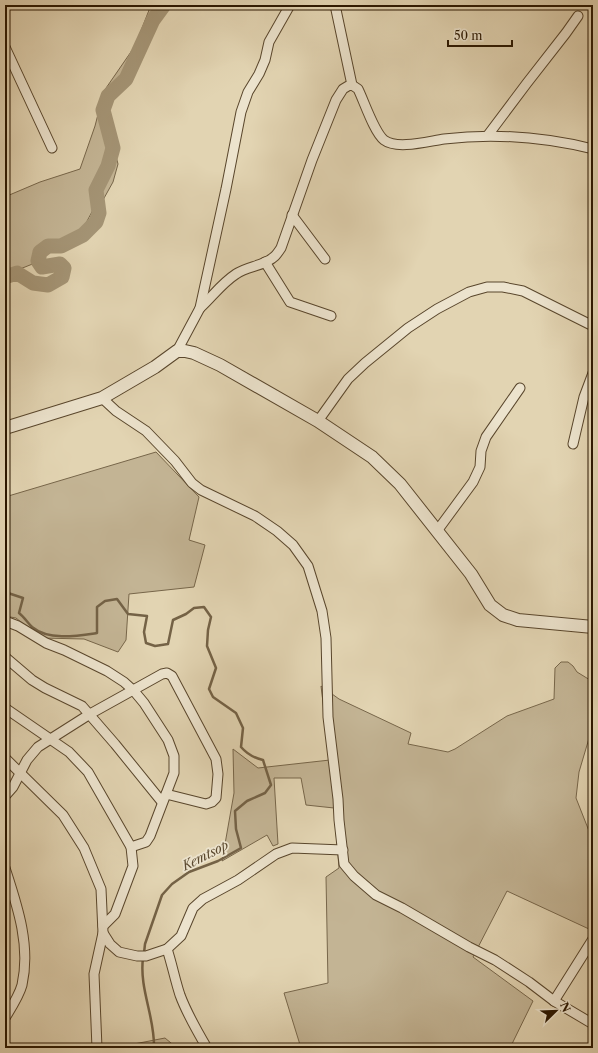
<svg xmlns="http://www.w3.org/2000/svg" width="598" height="1053" viewBox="0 0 598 1053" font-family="'Libre Caslon Text',serif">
<rect width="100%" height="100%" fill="#e2d4b2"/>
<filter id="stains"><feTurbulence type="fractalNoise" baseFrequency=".005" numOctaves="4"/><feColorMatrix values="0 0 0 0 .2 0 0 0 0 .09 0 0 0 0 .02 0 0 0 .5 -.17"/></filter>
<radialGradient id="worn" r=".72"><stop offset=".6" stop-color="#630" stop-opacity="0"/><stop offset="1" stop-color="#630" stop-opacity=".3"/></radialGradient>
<g fill="#c3b494" stroke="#77664a">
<path d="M151,5H162C143,29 133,58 121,86C116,95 110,104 105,113L118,164L113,182L103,200L94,208L86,223L75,234L62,241L45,243L36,249L35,263L5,275V195L7,196L40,182L80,169L95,126L104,91L135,46Z"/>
<path d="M156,452L199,497L189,540L205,545L194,587L129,594L126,640L118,652L84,639L41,638L16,618L5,616V497Z"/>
<path d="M561,662H568L573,666L577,672L590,680H593V731L590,735L579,772L576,798L589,831L593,835V925L589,929L507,891L473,957L533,1001L510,1048H301L284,993L328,983L326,877L339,868L334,808L306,805L301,778H274L278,844L273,846L267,835L222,861L234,793L233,749L258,768L330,760L321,686L339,699L411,733L408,744L448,752L455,749L507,716L554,699L555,668Z"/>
<path d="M165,1038L177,1048H134V1044Z"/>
</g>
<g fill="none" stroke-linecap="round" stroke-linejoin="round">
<g stroke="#746246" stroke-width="2.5">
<path d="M5,592L23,598L19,613C24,617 28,623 32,627C49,641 77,636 97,633V607L105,601L117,599L128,614L147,616L144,632L146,643L155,646L168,644L173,620L186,614L194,608L204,607L211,617L208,630L207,646L216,668L209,689L213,697L236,713L243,728L241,747C247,754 254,758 263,760L271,785L265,793L247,801L235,811L236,829L241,848L218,861L189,872L172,884L162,895L145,944L144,953"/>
<path d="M143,958C139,989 155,1017 154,1048"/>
</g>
<path stroke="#a49475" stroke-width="15" d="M5,277L17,273L33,283L48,285L62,277L64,268L60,264L42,267L38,261L40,252L48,246H61L83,235L96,222L99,213L96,190L108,166L113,148L103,110L108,96L126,79L153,20L164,5"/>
<defs>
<g id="minor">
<path d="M335,5L352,85"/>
<path d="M5,47L52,148"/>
<path d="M488,135L527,83L566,33L578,16"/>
<path d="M292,215L325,259"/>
<path d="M265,262L290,302L331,316"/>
<path d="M200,308C212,297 222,283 236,274C247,266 265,266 275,256C277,254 279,251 281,248L312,160L336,100L343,89L348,86L352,85L358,89C364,101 374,132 384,140C397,150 429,141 444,139C494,133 544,137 593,149"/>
<path d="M177,351L200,308L226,189L241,112L248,92L259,74L265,60L269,42L290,5"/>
<path d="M102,398L116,411L146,431L175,461L192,483L201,490L255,516L277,531L293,545L308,566L322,611L326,638L328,717L338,799L339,820L344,864L354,876L376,895L402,908L469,947L495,960L529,982L554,1001L593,1024"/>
<path d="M318,421L348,379L365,363L408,328L437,309L469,292L487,287H503L523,291L593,326"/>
<path d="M573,444L584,397L593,373"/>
<path d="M437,531L473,482L480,467L481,451L486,437L520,388"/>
<path d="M5,621L18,626L46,643L64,650L107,671L124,682L134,691L144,703L168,740L174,756V773L150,836L146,842L131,847"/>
<path d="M5,657L32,680L45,688L82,706L115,744L162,802"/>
<path d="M5,708L69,752L88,772L131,847L133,866L115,914L103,926"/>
<path d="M5,758L63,815L84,848L101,889L103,933L94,974L97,1048"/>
<path d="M5,796L13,787L27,760L38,747L90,714L162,674L167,673L172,676L216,759L218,774L216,798L212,802L206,804L166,794"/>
<path d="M5,868C17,905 31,945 22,985C19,996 11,1008 5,1018"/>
<path d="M103,933L110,944L119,952L137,956H146L167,949L181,936L193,908L203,899L238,880L276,854L292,848L343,850"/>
<path d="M167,949C172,964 175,980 180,995C187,1014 197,1031 207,1048"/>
<path d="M554,1001L593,939"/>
</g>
<path id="tertiary" d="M5,428L102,398L155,367L177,351H185L194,353L220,365L318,421L372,457L400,484L471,574L490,605L503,615L518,620L593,627"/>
</defs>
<use href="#minor" stroke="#59462c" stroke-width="11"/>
<use href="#tertiary" stroke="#59462c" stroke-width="14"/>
<use href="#minor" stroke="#ece3cd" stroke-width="9"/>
<use href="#tertiary" stroke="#ece3cd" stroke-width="12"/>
</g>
<g text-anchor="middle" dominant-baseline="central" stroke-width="3.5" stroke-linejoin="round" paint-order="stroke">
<g font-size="13" font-style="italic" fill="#5b492f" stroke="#ece3cd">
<text transform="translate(205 855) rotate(-27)">Kemtsop</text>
</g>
</g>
<rect width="598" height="1053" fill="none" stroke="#e2d4b2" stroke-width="20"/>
<rect x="6" y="6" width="586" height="1041" fill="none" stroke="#2b1700" stroke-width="2"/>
<rect x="10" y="10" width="578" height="1033" fill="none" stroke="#2b1700"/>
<g transform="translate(556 1011) rotate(67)" stroke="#ece3cd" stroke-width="3" paint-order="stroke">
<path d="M0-3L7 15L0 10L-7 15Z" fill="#2b1700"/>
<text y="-6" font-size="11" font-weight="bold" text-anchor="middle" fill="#2b1700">N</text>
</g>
<path d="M448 40v6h64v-6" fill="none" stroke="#2b1700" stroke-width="2"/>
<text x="454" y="40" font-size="12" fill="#2b1700" stroke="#ece3cd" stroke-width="3" paint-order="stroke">50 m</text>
<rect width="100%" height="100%" filter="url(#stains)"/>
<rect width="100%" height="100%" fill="url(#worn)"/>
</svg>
